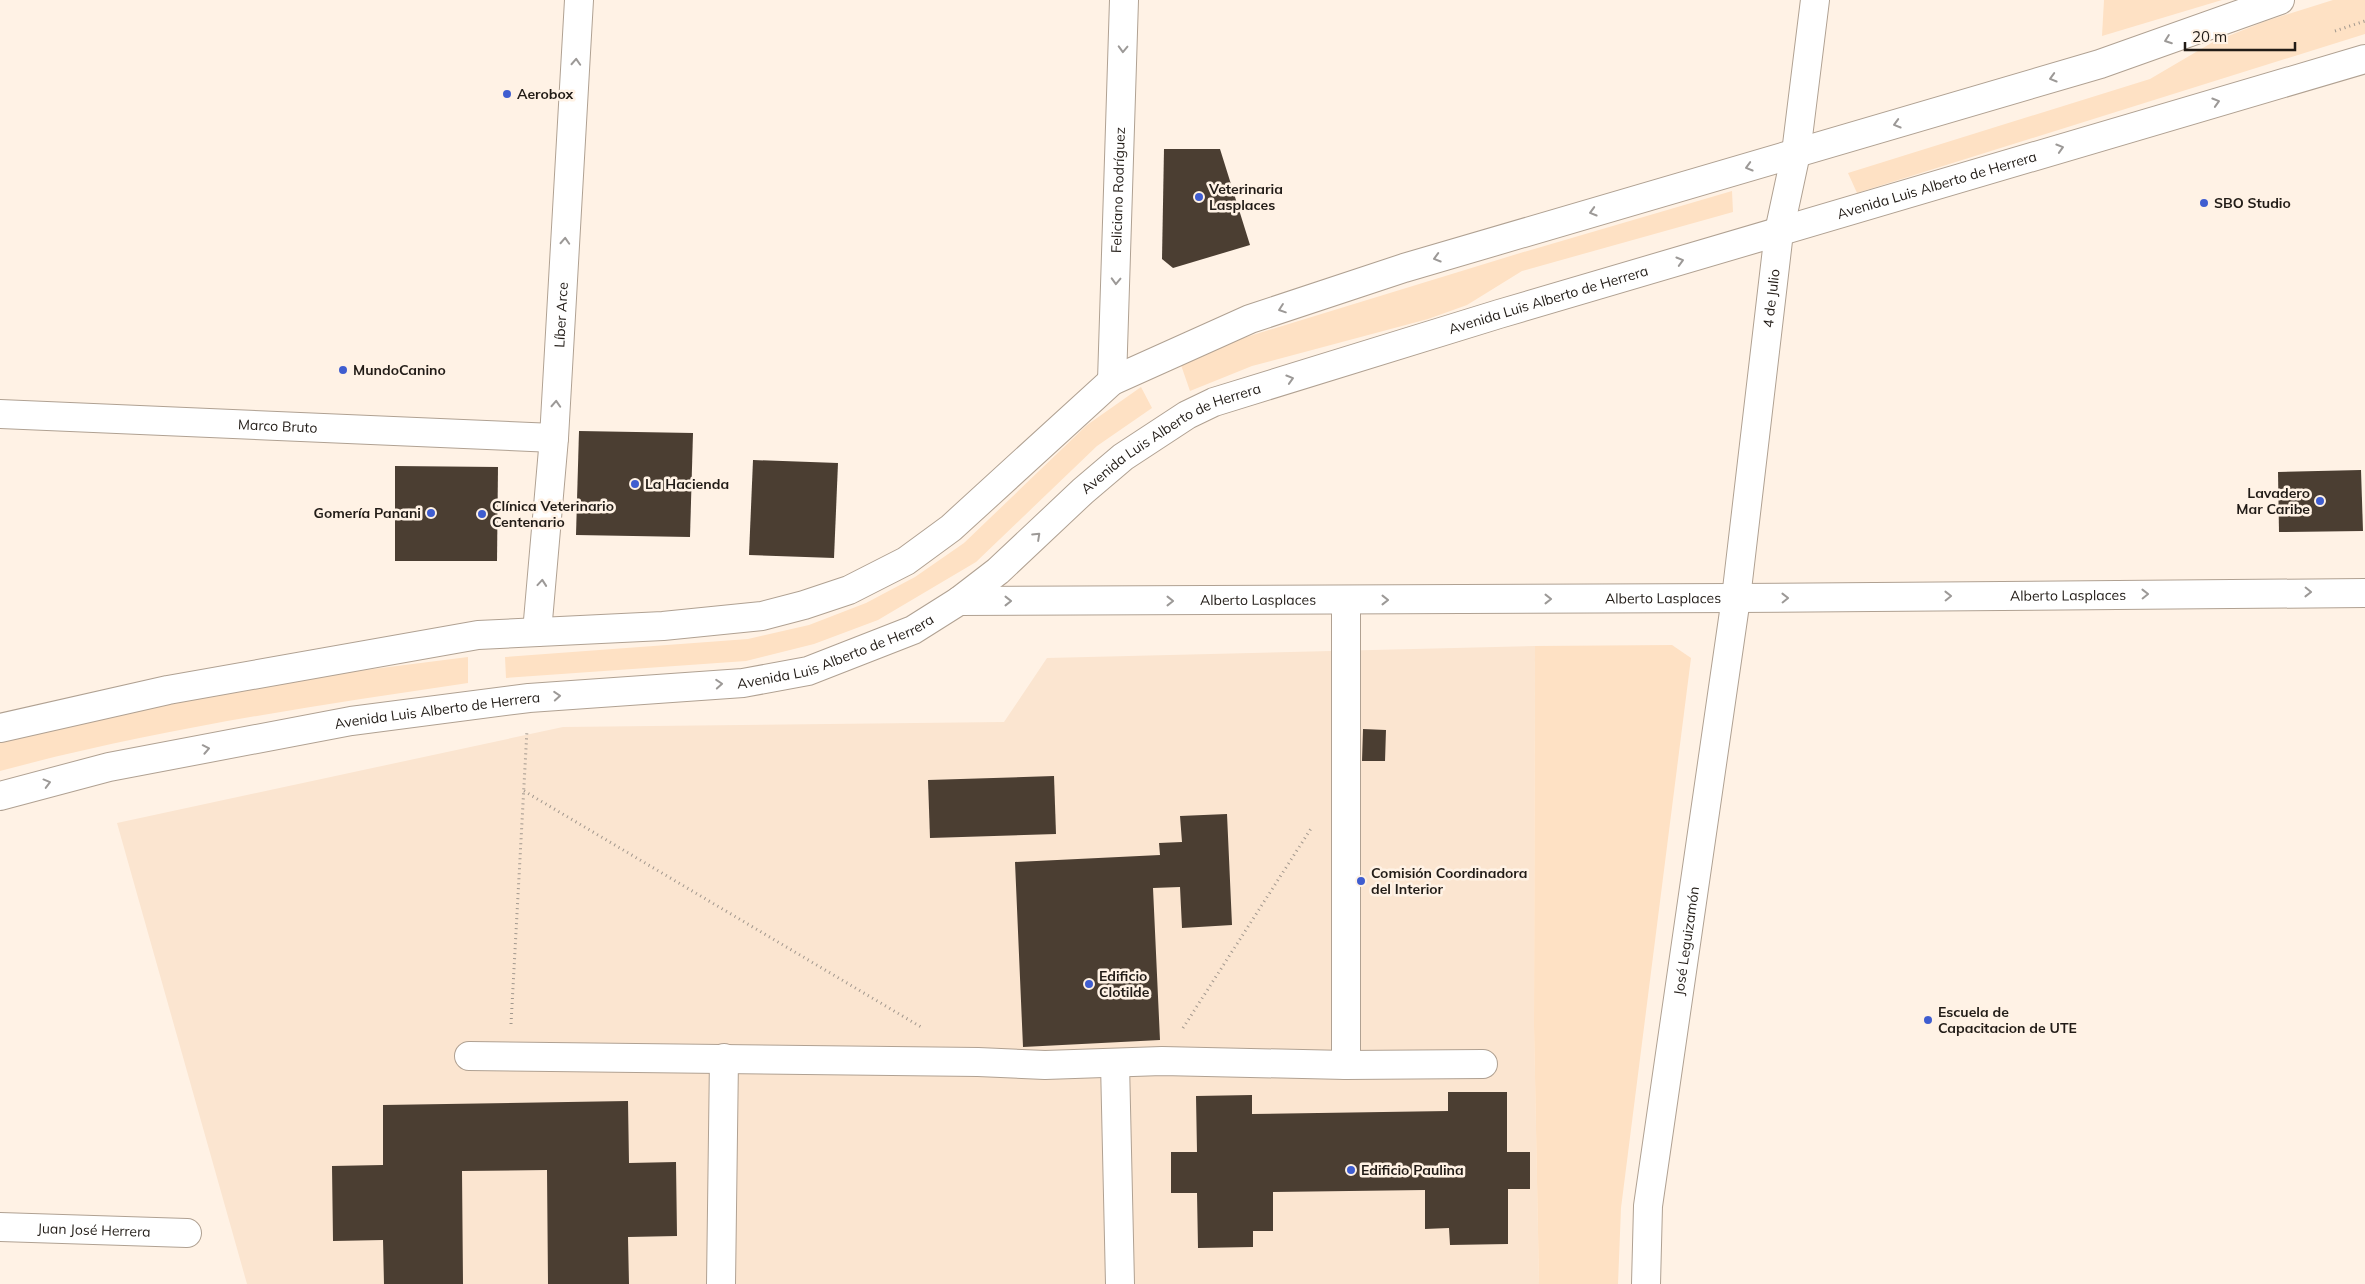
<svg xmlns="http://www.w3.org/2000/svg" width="2365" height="1284" viewBox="0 0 2365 1284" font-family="Mulish,sans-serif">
<rect width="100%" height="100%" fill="#fff2e5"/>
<path fill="#fbe5d0" d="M1535,646L1534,1026L1539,1284H247L117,823L563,727L1004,722L1047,658Z"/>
<g fill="#fee1c4">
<path d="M2104,0H2222L2102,36Z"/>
<path d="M2333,0H2365V34L1857,193L1848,173L2150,79L2213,42L2266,21Z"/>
<path d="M1732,191L1733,212L1522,271L1467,305L1428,319L1252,366L1190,391L1181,365L1243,338L1517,254Z"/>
<path d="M1141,387L1152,408L1097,446L976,562L878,620L814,644L746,661L506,678L505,657L748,639L809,625L866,603L915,577L964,543L1087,425Z"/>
<path d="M1672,645L1691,658L1621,1208L1618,1284H1539L1534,1026L1535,646Z"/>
<path d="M468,657V683C311,706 153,730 0,771V739L116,713L302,678Z"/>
</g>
<g fill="#4b3e32">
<path d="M1164,149H1220L1250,245L1173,268L1162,259Z"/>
<path d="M579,431L693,433L690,537L576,535Z"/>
<path d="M753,460L838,463L834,558L749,555Z"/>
<path d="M395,466L498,467L497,561H395Z"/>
<path d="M2361,470L2363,531L2279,532L2278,472Z"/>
<path d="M1363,729L1386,730L1385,761H1362Z"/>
<path d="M1054,776L1056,834L930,838L928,780Z"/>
<path d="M1227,814L1232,925L1182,928L1180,887L1153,888L1160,1040L1023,1047L1015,862L1160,855L1159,843L1182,842L1180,816Z"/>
<path d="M1448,1092H1507V1152H1530V1189H1508V1244L1450,1245L1449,1228L1425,1229V1190L1273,1192V1231H1253V1247L1198,1248L1197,1193H1171V1152H1197L1196,1096L1252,1095V1114L1448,1111Z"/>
<path d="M628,1101L629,1163L676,1162L677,1236L628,1237L629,1284H548L547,1170L462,1171L463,1284H384L383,1240L333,1241L332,1166L383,1165V1105Z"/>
</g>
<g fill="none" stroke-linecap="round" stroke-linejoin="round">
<defs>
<g id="minor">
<path id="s1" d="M1112,381L1124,0"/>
<path id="s2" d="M0,414L554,438"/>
<path id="s3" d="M959,601L1736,598L2365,593"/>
<path id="s4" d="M537,632L554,438L579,0"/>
<path d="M469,1056L978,1062L1045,1065L1162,1061L1346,1065L1483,1064"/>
<path d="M1115,1063L1120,1284"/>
<path d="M1346,1065V600"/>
<path id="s5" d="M0,1227L187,1233"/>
<path d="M721,1284L724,1058"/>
<path id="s6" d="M1646,1284L1648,1206L1736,598L1779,232L1796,153L1815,0"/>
</g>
<g id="major">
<path d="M0,728L168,690L478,635L663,626L762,616L804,605L849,590L906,561L951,528L1112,381L1250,319L1404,268L2100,64L2280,0"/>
<path id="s7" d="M0,796L109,767L351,721L529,698L743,683L808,671L913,630L959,601L998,571L1083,491L1123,457L1187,415L1214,402L1499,314L2365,59"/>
</g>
</defs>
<use href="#minor" stroke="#b0a192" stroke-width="30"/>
<use href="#major" stroke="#b0a192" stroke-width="30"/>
<g stroke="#a1978d" stroke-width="3" stroke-dasharray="1 4" stroke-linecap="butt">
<path d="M2335,31L2365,21"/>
<path d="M524,791L921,1027"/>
<path d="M511,1024L527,730"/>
<path d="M1183,1028L1312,827"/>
</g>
<use href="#minor" stroke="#fff" stroke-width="28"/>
<use href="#major" stroke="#fff" stroke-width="28"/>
</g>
<defs><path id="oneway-chevron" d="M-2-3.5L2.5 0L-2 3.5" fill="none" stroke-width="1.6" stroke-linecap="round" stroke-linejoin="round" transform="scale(1.25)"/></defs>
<g stroke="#9c9997">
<use href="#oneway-chevron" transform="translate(2168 40) rotate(160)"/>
<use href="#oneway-chevron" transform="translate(1123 49) rotate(92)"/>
<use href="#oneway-chevron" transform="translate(576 62) rotate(-87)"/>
<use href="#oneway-chevron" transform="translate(2053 78) rotate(164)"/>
<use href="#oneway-chevron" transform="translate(2216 102) rotate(-17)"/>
<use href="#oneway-chevron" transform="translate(1897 124) rotate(164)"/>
<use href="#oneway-chevron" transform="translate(2060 148) rotate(-17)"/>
<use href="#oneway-chevron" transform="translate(1749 167) rotate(164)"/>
<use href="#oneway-chevron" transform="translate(1593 212) rotate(164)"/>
<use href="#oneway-chevron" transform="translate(565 241) rotate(-87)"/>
<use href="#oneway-chevron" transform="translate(1437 258) rotate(164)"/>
<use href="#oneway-chevron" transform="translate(1680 261) rotate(-16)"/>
<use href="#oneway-chevron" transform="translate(1116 281) rotate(92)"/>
<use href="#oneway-chevron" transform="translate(1282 309) rotate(161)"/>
<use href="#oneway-chevron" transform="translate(1290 379) rotate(-17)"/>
<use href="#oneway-chevron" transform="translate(556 404) rotate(-87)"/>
<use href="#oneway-chevron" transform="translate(1037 536) rotate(-43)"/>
<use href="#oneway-chevron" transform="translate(542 583) rotate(-85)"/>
<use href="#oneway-chevron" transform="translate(2308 592) rotate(1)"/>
<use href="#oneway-chevron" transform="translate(2145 594) rotate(-1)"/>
<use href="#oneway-chevron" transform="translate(1948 596) rotate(-1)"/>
<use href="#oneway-chevron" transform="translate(1785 598) rotate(-1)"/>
<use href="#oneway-chevron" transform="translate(1548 599)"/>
<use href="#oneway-chevron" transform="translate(1385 600)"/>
<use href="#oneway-chevron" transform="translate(1008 601)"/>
<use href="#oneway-chevron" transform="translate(1170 601)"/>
<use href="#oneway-chevron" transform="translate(719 684) rotate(-4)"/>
<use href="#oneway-chevron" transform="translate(557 696) rotate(-4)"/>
<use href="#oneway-chevron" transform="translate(206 749) rotate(-11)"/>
<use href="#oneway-chevron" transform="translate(47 783) rotate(-15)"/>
</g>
<g fill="#3f5dd0" stroke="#fff2e5" stroke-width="2">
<circle cx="507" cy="94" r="5"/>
<circle cx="1199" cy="197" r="5"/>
<circle cx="2204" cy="203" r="5"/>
<circle cx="343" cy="370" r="5"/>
<circle cx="635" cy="484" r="5"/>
<circle cx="2320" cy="501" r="5"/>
<circle cx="431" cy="513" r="5"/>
<circle cx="482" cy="514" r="5"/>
<circle cx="1361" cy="881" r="5"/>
<circle cx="1089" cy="984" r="5"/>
<circle cx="1928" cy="1020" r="5"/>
<circle cx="1351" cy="1170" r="5"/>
</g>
<g text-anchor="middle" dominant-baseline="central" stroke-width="5" stroke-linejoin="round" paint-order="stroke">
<g font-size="14" font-weight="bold" fill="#221c17" stroke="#fff2e5" text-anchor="start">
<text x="517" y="94">Aerobox</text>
<text x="1209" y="189">Veterinaria<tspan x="1209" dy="16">Lasplaces</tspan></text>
<text x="2214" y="203">SBO Studio</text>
<text x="353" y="370">MundoCanino</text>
<text x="645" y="484">La Hacienda</text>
<text x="2310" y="493" text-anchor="end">Lavadero<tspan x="2310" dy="16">Mar Caribe</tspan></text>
<text x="492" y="506">Clínica Veterinario<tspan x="492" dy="16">Centenario</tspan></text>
<text x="421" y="513" text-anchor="end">Gomería Panani</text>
<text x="1371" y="873">Comisión Coordinadora<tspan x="1371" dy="16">del Interior</tspan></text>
<text x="1099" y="976">Edificio<tspan x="1099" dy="16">Clotilde</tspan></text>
<text x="1938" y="1012">Escuela de<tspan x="1938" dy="16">Capacitacion de UTE</tspan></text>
<text x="1361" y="1170">Edificio Paulina</text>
</g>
<g font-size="14" fill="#221c17" stroke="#fff2e5">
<text stroke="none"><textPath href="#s7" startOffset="2066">Avenida Luis Alberto de Herrera</textPath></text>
<text stroke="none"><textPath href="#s1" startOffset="191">Feliciano Rodríguez</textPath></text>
<text stroke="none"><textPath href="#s6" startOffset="994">4 de Julio</textPath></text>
<text stroke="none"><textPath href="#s7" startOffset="1661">Avenida Luis Alberto de Herrera</textPath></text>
<text stroke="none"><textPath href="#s4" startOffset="318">Líber Arce</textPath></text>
<text stroke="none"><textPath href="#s2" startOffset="278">Marco Bruto</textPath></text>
<text stroke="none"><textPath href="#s7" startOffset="1256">Avenida Luis Alberto de Herrera</textPath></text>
<text stroke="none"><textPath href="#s3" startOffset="1109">Alberto Lasplaces</textPath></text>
<text stroke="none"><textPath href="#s3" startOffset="704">Alberto Lasplaces</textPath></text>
<text stroke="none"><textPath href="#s3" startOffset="299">Alberto Lasplaces</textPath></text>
<text stroke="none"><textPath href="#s7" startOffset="851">Avenida Luis Alberto de Herrera</textPath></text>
<text stroke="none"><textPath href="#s7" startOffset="446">Avenida Luis Alberto de Herrera</textPath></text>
<text stroke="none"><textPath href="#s6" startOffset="346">José Leguizamón</textPath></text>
<text stroke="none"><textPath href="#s5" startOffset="94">Juan José Herrera</textPath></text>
</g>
</g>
<path d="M2185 42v8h110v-8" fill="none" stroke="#221c17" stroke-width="2.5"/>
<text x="2192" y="42" font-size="15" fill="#221c17" stroke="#fff2e5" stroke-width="4" paint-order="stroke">20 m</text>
</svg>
